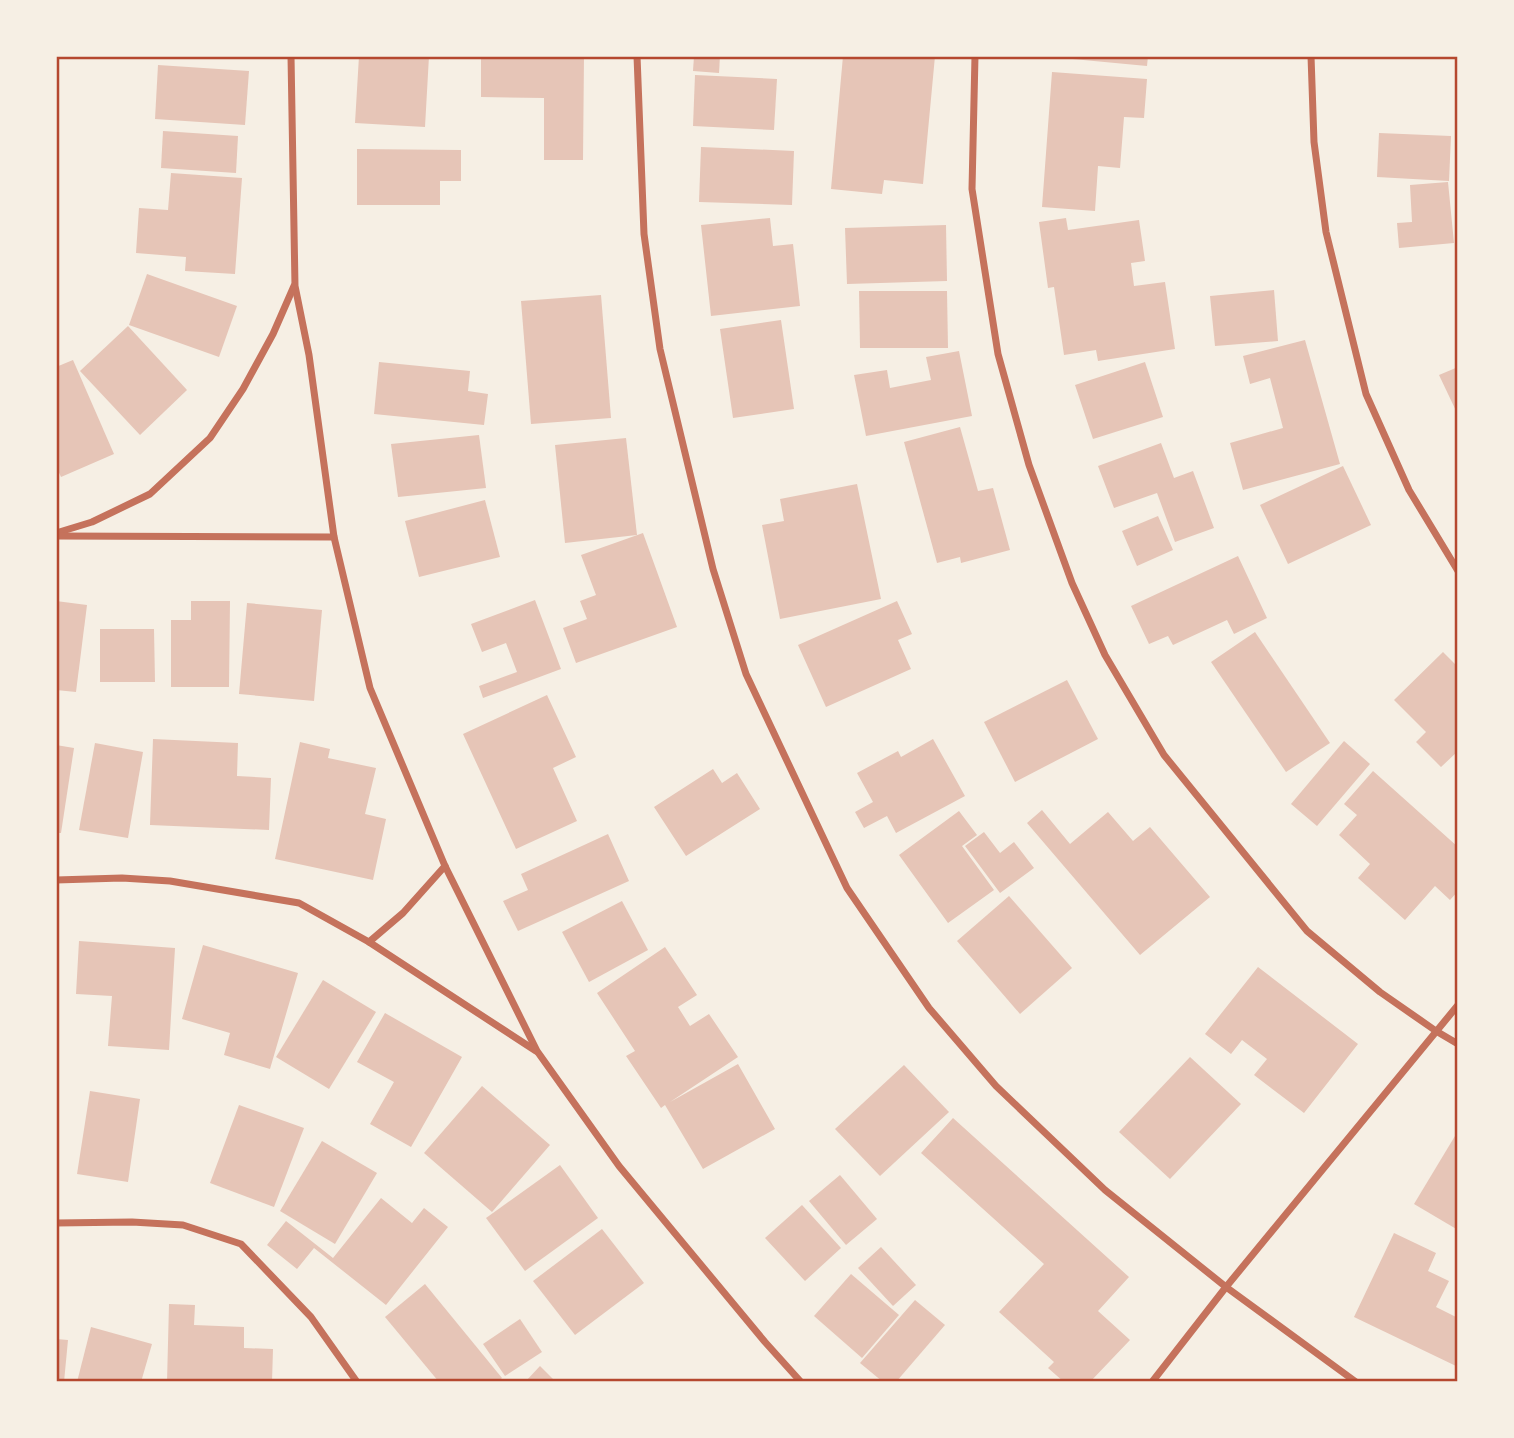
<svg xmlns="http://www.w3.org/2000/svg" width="1514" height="1438" viewBox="0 0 1514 1438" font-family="'Nunito Sans',sans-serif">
<rect width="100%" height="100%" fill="#f6efe4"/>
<g fill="#e6c5b7">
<path d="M359,56L389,58V56H429L425,127L355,123Z"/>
<path d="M481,56H584L583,160H544V98L481,97Z"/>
<path d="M694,56H720L719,73L693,71Z"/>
<path d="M843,56H935L923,184L884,180L882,194L831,189Z"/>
<path d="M1062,56H1148L1147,66L1062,58Z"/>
<path d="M158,65L249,71L245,125L155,119Z"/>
<path d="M1052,72L1147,79L1144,118L1124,117L1120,168L1098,166L1095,211L1042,207Z"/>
<path d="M695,75L777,79L774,130L693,126Z"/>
<path d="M163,131L238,136L236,173L161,168Z"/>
<path d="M1379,133L1451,136L1449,181L1377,177Z"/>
<path d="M701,147L794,151L792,205L699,202Z"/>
<path d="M357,149L461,150V181H440V205H357Z"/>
<path d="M171,173L242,178L235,274L185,271L186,257L136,253L139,208L168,210Z"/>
<path d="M1448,182L1454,243L1399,248L1397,223L1412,222L1410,185Z"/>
<path d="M770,218L773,246L793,244L800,306L711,316L701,225Z"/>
<path d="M1066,218L1068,230L1139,220L1145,261L1131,263L1134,286L1165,282L1175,349L1098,361L1096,350L1064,355L1054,287L1048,288L1039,222Z"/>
<path d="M946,225L947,281L847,284L845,228Z"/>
<path d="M147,274L237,306L219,357L129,325Z"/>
<path d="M1274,290L1278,341L1215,346L1210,296Z"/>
<path d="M859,291H947L948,348H860Z"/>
<path d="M601,295L611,418L531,424L521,301Z"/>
<path d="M781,320L794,409L733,418L720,329Z"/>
<path d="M128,326L187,390L140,435L80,371Z"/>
<path d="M1305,340L1340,464L1243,490L1230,443L1283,428L1270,378L1250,384L1243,356Z"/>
<path d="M959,351L972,416L866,436L854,375L887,370L890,388L931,380L926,357Z"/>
<path d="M73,360L114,454L61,477L56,466V367Z"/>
<path d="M379,362L470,371L468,391L488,394L484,425L374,414Z"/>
<path d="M1145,362L1163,417L1093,439L1075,385Z"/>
<path d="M1458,367V415L1439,375Z"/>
<path d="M960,427L978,491L993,488L1010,550L961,563L960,557L937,563L904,442Z"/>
<path d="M479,435L486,488L398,497L391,444Z"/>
<path d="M626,438L637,535L565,543L555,445Z"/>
<path d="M1161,443L1174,478L1193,471L1214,528L1175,542L1157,493L1114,508L1098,466Z"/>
<path d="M1343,466L1371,525L1288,564L1260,505Z"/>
<path d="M857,484L881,599L780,619L762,525L784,521L780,499Z"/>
<path d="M485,500L500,557L419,577L405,521Z"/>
<path d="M1158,516L1173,550L1137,566L1122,531Z"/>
<path d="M643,533L677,627L576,663L563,628L587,619L580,601L596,595L581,555Z"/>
<path d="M1238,556L1267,618L1234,634L1227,620L1173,645L1168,636L1149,644L1131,606Z"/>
<path d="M535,600L561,669L483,698L479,686L517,672L506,643L482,652L471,624Z"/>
<path d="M56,601L87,605L76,692L56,690Z"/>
<path d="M191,601H230L229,687H171V620H191Z"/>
<path d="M897,601L912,634L898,640L911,669L826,707L798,645Z"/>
<path d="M247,603L322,610L314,701L239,694Z"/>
<path d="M100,629H154L155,682H100Z"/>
<path d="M1255,632L1330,743L1286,772L1211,662Z"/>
<path d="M1443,652L1458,667V751L1441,767L1416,742L1426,732L1394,700Z"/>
<path d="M1067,680L1098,739L1015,782L984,722Z"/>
<path d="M547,695L576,757L553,768L577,821L516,849L463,734Z"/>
<path d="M153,739L238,743L237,776L271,778L269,830L150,825Z"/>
<path d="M933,739L965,796L896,833L887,816L864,828L855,812L873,802L857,773L898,751L901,757Z"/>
<path d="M1344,741L1370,764L1317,826L1291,804Z"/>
<path d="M300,742L330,749L328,758L376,768L365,814L386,819L373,880L275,859Z"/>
<path d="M95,743L143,752L128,838L79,830Z"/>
<path d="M56,745L74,748L61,833H56Z"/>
<path d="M713,769L722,783L737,773L760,809L686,856L654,807Z"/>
<path d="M1373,771L1458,847V891L1450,900L1435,886L1405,920L1358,878L1370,864L1339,835L1357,815L1344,804Z"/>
<path d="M1042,810L1070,844L1108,812L1133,841L1150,827L1210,897L1140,955L1027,823Z"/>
<path d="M959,811L977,835L962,846L994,890L948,923L899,855Z"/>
<path d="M984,832L1000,853L1014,842L1034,868L1000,893L965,846Z"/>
<path d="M608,834L629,881L518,931L503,901L528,890L521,874Z"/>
<path d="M1009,896L1072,968L1020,1014L957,941Z"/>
<path d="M622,901L648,950L589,982L562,932Z"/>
<path d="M79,941L175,948L169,1050L108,1046L112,996L76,994Z"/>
<path d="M203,945L298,973L270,1069L224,1055L230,1033L182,1019Z"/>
<path d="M665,947L697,995L678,1007L690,1026L709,1014L738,1057L670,1102L738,1064L775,1129L703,1169L665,1105L661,1108L626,1056L635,1051L597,993Z"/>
<path d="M1258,967L1358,1044L1304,1113L1254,1075L1267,1059L1242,1040L1231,1054L1205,1034Z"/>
<path d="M323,980L376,1012L329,1089L276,1057Z"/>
<path d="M385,1013L462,1057L411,1147L370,1124L394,1082L357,1062Z"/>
<path d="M1190,1057L1241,1104L1170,1179L1119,1132Z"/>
<path d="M904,1065L949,1112L880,1176L835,1129Z"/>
<path d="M482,1086L550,1145L492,1212L424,1153Z"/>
<path d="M90,1091L140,1099L128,1182L77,1174Z"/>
<path d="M239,1105L304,1128L274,1207L210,1183Z"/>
<path d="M953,1118L1129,1277L1098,1311L1130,1340L1090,1382H1064L1048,1368L1054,1362L999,1312L1044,1264L921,1153Z"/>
<path d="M1458,1131V1230L1414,1204Z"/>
<path d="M322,1141L377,1173L335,1244L280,1211Z"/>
<path d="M560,1165L598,1218L525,1271L486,1218Z"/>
<path d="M840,1175L877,1219L846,1245L809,1201Z"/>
<path d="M381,1198L412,1223L424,1208L448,1227L386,1305L314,1248L297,1269L267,1245L286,1221L333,1258Z"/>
<path d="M802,1205L841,1248L805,1281L765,1238Z"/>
<path d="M602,1229L644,1283L575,1335L533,1281Z"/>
<path d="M1394,1233L1436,1253L1428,1271L1449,1281L1436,1307L1458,1318L1456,1366L1354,1317Z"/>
<path d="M881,1247L916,1285L893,1306L858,1268Z"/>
<path d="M851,1274L899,1315L862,1358L814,1316Z"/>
<path d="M425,1284L502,1378L498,1382H439L385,1317Z"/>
<path d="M915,1300L945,1325L896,1382H883L860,1363Z"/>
<path d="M169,1304L195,1305L194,1325L244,1327V1348L273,1349L272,1382H167Z"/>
<path d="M520,1319L542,1352L505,1376L483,1344Z"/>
<path d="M91,1327L152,1344L141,1382H77Z"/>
<path d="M56,1339L68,1340L64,1382H56Z"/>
<path d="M540,1366L556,1382H525Z"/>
</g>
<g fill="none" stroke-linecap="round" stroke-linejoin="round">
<g stroke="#c5725c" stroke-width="7">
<path d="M291,56L295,286L309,355L334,537L370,688L445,866L537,1051L619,1166L765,1342L801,1382"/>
<path d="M637,56L644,234L660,349L713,569L746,674L847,888L929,1008L996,1086L1105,1190L1226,1287L1356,1382"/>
<path d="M975,56L972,189L998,354L1029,465L1072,583L1105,655L1164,755L1307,931L1380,992L1436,1031L1458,1044"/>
<path d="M1311,56L1314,142L1326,232L1366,394L1409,490L1458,571"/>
<path d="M56,533L92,522L150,494L210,438L243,389L273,334L294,286"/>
<path d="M56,536L334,537"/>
<path d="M56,880L122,878L170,881L299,903L369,942L536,1051"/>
<path d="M369,942L403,913L445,866"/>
<path d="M56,1223L132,1222L183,1225L241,1244L311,1317L357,1382"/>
<path d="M1152,1382L1226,1287L1458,1005"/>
</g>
</g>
<rect width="1514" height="1438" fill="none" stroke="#f6efe4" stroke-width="116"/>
<rect x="58" y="58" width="1398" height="1322" fill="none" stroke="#b5482f" stroke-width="2.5"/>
</svg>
